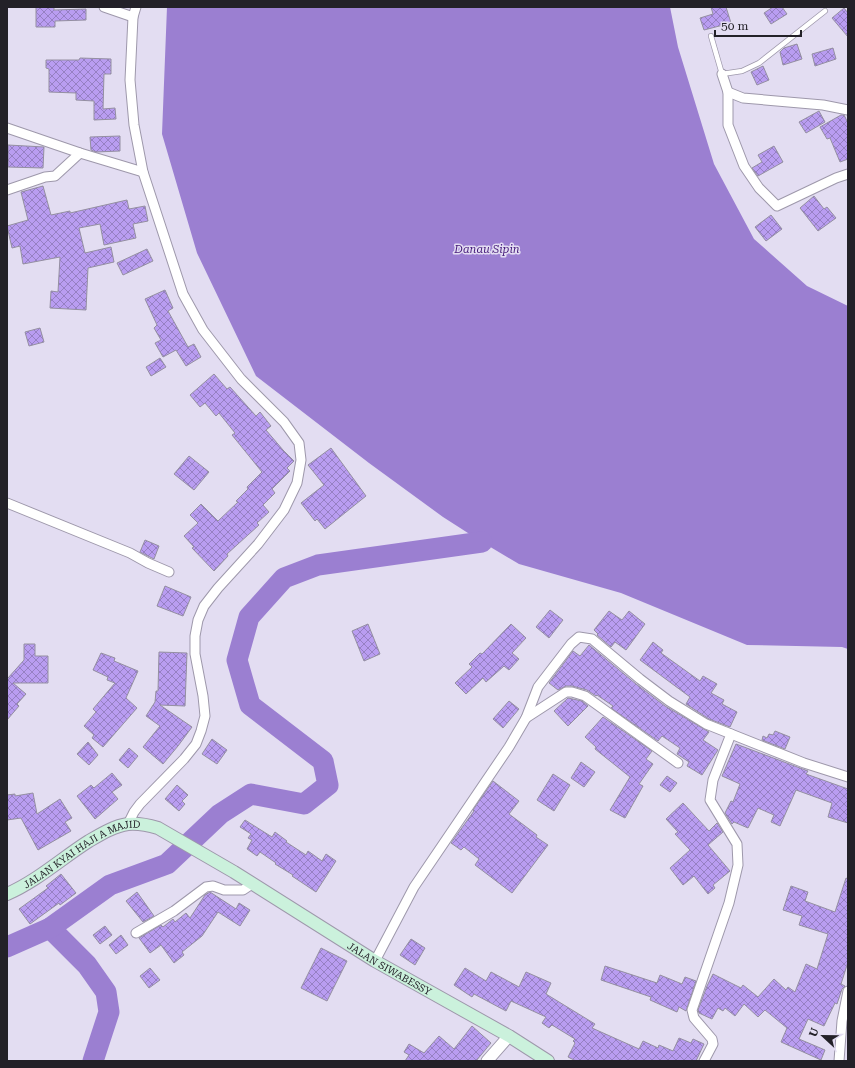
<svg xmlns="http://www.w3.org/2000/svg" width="855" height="1068" viewBox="0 0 855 1068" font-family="'Roboto Serif',serif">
<defs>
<pattern id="building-cross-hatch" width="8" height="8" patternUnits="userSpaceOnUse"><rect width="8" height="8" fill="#b99df1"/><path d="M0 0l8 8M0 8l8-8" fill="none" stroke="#9680c3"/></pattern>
</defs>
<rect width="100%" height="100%" fill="#e3ddf2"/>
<path fill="#9b7fd1" d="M167,7H670L678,47L714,164L754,239L807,286L848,306V649L842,647L747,645L621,593L519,564L482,542L443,517L369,463L256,376L197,253L162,134Z"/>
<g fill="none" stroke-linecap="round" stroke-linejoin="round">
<g stroke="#9b7fd1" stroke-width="21">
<path d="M50,928L87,965L106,992L109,1012L93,1061"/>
<path d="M7,947L50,928L110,885L167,864L220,814L251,794L304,804L328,785L323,761L250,705L237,660L249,617L284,578L318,565L482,542"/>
</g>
</g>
<g fill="url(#building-cross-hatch)" stroke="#948fa1">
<path d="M36,7H54V10L86,9V20L55,21V27H36Z"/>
<path d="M711,7H726L731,23L704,30L700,18L713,14Z"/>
<path d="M773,7H782L787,14L771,24L764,13Z"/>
<path d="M844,8L848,13V37L832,18Z"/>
<path d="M797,44L802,59L783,65L780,52L784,48Z"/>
<path d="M833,48L836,59L815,66L812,54Z"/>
<path d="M80,58L111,59V74H104L103,109L115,108L116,119L94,120V101L76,100V93L49,92V69L46,68V60H79Z"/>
<path d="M763,66L769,80L757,85L751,72Z"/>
<path d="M819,111L825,122L806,133L799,122Z"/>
<path d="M841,115H844L848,123V159L840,162L830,138L827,139L820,127Z"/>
<path d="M120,136V151L96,152L91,150L90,137Z"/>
<path d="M8,145L44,147L43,168L8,167Z"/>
<path d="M774,146L783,162L758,176L752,168L762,162L758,155Z"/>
<path d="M43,186L51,215L70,211V213L127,200L129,209L145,206L148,221L133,224L136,238L104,245L100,224L79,228L85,253L111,247L114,262L88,268L86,310L50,308L51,291L58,292L60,257L23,264L20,246L12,248L7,226L28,220L21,192Z"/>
<path d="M814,196L824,209L827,207L836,218L818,231L800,208Z"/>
<path d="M771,215L782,229L766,241L755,227Z"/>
<path d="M147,249L153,261L123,275L117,263Z"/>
<path d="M165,290L173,308L168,311L188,347L194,344L201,357L186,366L176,350L163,357L155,343L161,340L154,328L157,325L145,299Z"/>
<path d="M40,328L44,342L29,346L25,332Z"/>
<path d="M160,358L166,367L151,376L146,367Z"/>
<path d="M214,374L227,389L230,387L256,416L260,412L271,426L266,430L283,450L294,461L287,468L290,471L272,489L275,493L263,505L269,512L257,523L259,525L227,554L228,556L214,571L192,548L194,547L184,536L198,523L190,515L201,504L218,521L238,502L236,501L248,489L247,487L262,472L232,435L235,433L219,413L216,416L205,403L200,407L190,395Z"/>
<path d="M331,448L366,496L325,529L317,519L315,521L301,503L324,485L308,465Z"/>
<path d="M189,456L209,472L194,490L174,474Z"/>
<path d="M145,540L159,546L154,559L140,552Z"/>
<path d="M165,586L191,597L183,616L157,606Z"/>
<path d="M550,610L563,620L549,638L536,627Z"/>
<path d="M609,611L622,620L629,611L645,624L626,650L615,642L611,647L597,635L598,634L594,630Z"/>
<path d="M368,624L380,654L364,661L352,631Z"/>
<path d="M511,624L526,638L512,653L519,659L509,670L504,666L486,682L483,678L466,694L455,683L472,667L469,664L480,653L482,654Z"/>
<path d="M653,642L663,650L661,653L700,681L703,676L717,684L711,693L724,700L722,704L737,712L730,727L709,719L686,704L690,697L640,660Z"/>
<path d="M24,644H35V656H48V683H13L26,694L17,704L19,706L7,720V677L8,678L24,660Z"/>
<path d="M589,645L636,684L665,706L709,732L703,740L718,750L702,775L687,766L689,762L677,754L680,748L662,736L658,741L611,708L613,706L597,695L596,696L587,690L572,686H566L558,690L549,683L573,651L580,656Z"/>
<path d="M159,652L187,653L185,706L160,705L192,727L178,746L163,764L143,747L160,726L146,716L155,702L156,691H158Z"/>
<path d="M101,653L115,658L114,661L138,671L126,698L137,708L103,747L92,738L94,735L84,726L96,712L93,709L115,683L107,680L108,677L93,670Z"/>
<path d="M568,698L582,701L588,706L568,726L554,711Z"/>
<path d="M509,701L519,709L503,728L493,719Z"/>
<path d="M603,717L652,751L646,759L653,764L639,784L643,786L625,818L610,810L630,777L595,749L596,747L585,737Z"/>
<path d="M775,731L790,737L785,749L762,740L763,736L767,738L769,734L773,735Z"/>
<path d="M212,739L227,750L217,764L202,754Z"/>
<path d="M88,742L98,755L89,765L77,754Z"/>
<path d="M736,744L808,771L806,774L848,789V823L828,817L832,803L796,790L780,826L771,822L774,815L758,808L748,828L734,822L732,824L725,813L731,801L733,802L740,784L722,776Z"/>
<path d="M129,748L138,756L128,768L119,760Z"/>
<path d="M581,762L595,772L584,787L571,778Z"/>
<path d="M112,773L122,785L112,792L118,799L95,819L77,796L91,785L94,788Z"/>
<path d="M553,774L570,785L554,811L537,800Z"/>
<path d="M667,776L677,783L670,792L660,785Z"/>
<path d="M493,781L519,801L509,814L537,835L536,837L548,845L512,893L475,865L479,859L464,847L461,850L451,843L474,811L473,810Z"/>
<path d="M177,785L188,795L182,801L185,804L179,811L165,799Z"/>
<path d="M33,793L37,814L60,799L72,818L65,822L71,831L38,850L21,818L7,820V795L15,794V796Z"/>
<path d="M683,803L709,831L717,823L723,832L708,845L730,871L713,885L715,888L708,894L694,876L683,885L670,868L690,850L675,834L678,832L666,819Z"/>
<path d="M245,820L272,837L275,832L287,841L286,842L306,855L308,851L322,861L326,854L336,861L316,892L292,876L293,875L275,864L276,863L260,852L257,856L247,849L252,840L248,838L251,834L240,827Z"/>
<path d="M61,874L76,893L60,905L59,903L30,924L19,909L48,888L46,886Z"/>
<path d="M846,878L848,879V962L841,984L845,986L842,989L837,1004L835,1003L824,1026L808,1019L799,1039L825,1050L821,1060L781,1042L787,1028L765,1010L758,1017L744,1004L735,1016L725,1008L723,1011L718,1008L712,1019L699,1013L698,1010L707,986L713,974L741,988L743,985L758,997L774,979L786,990L788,987L795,992L806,964L817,969L828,934L799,925L802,916L783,910L791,886L808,892L805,901L835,912Z"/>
<path d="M137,892L154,916L143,922L126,901Z"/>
<path d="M210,892L236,909L239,903L250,910L240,926L218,912L202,936L182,952L184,955L174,963L161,945L150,953L139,938L161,925L163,927L173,919L175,922L186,913L190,918L205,895Z"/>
<path d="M105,926L112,935L100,944L93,935Z"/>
<path d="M121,935L128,945L116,954L109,945Z"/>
<path d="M411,939L425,948L415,965L400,955Z"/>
<path d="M321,948L347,961L327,1001L301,988Z"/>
<path d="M605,966L657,983L660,975L682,984L685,977L696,981L686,1011L679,1007L677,1012L650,1000L651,997L601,980Z"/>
<path d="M150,968L160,980L149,988L140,976Z"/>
<path d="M465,968L486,981L491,972L519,987L526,972L551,983L546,994L595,1024L592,1028L639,1049L643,1041L658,1048L659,1045L673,1051L679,1038L691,1043L693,1039L704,1044L696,1061H576L568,1057L575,1043L573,1041L575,1039L552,1025L549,1028L542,1023L546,1017L511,1001L506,1011L474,994L472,997L454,985Z"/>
<path d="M472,1026L491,1043L476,1061H405L409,1055L404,1052L409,1044L424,1053L439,1036L454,1049Z"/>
</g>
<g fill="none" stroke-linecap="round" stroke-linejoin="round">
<defs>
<path id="service" d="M711,36L722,74L742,71L759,63L825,11"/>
<g id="minor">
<path d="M104,7L133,17"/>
<path d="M722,74L728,92V125L744,166L759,188L777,206L836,178L848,174"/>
<path d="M728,92L743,98L823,105L848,110"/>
<path d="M7,128L80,153L143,172"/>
<path d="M7,190L45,177L55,176L80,153"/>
<path d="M7,503L130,553L148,563L169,572"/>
<path d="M526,718L566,692H572L585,696L678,763"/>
<path d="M128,824L134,812L140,804L184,759L196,744L201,731L205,716L203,696L195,654V636L198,620L204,606L218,588L258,544L284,510L297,483L301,460L299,443L284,422L241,379L203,330L183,294L143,172L134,125L130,80L133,17L136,7"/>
<path d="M136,933L174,911L206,887L213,886L224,890H243L252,884"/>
<path d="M375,961L414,887L509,747L526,718L538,687L571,644L579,637L592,639L640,679L669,701L706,724L804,763L848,777"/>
<path d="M704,1061L713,1044L712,1039L694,1018L692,1010L729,903L738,865L737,844L710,800L713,780L731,734"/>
<path d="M839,1061L842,1021L848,991"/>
</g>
<path id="tertiary" d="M487,1061L509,1036"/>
<g id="secondary">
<path id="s1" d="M7,894C37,881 62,858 89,841C101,834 114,826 128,824C139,823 148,825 158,828L234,872L375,961L509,1036L548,1061"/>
</g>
</defs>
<use href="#service" stroke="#9e98ab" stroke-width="6"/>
<use href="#minor" stroke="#9e98ab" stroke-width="11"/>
<use href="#tertiary" stroke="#9e98ab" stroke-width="13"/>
<use href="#secondary" stroke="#9e98ab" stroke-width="14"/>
<use href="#service" stroke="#fff" stroke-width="4.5"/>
<use href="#minor" stroke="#fff" stroke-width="9"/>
<use href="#tertiary" stroke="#fff" stroke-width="11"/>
<use href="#secondary" stroke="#cbf1dc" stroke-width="12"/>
</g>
<g text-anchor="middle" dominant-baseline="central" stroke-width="3" stroke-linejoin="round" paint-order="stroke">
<g font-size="10" fill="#232128" stroke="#e3ddf2">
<text stroke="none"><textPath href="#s1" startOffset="86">JALAN KYAI HAJI A MAJID</textPath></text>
<text stroke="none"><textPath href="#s1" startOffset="442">JALAN SIWABESSY</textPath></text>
</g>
<g font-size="11" font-style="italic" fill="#441879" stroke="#e3ddf2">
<text x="487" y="249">Danau Sipin</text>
</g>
</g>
<rect width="855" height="1068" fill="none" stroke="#232128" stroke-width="16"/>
<g transform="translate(823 1036) rotate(292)" stroke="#e3ddf2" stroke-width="3" paint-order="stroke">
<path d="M0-3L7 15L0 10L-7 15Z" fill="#232128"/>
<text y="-6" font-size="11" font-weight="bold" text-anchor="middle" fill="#232128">U</text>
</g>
<path d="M715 30v6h86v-6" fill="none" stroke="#232128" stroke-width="2"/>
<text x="721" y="30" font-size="12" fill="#232128" stroke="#e3ddf2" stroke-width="3" paint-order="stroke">50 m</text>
</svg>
